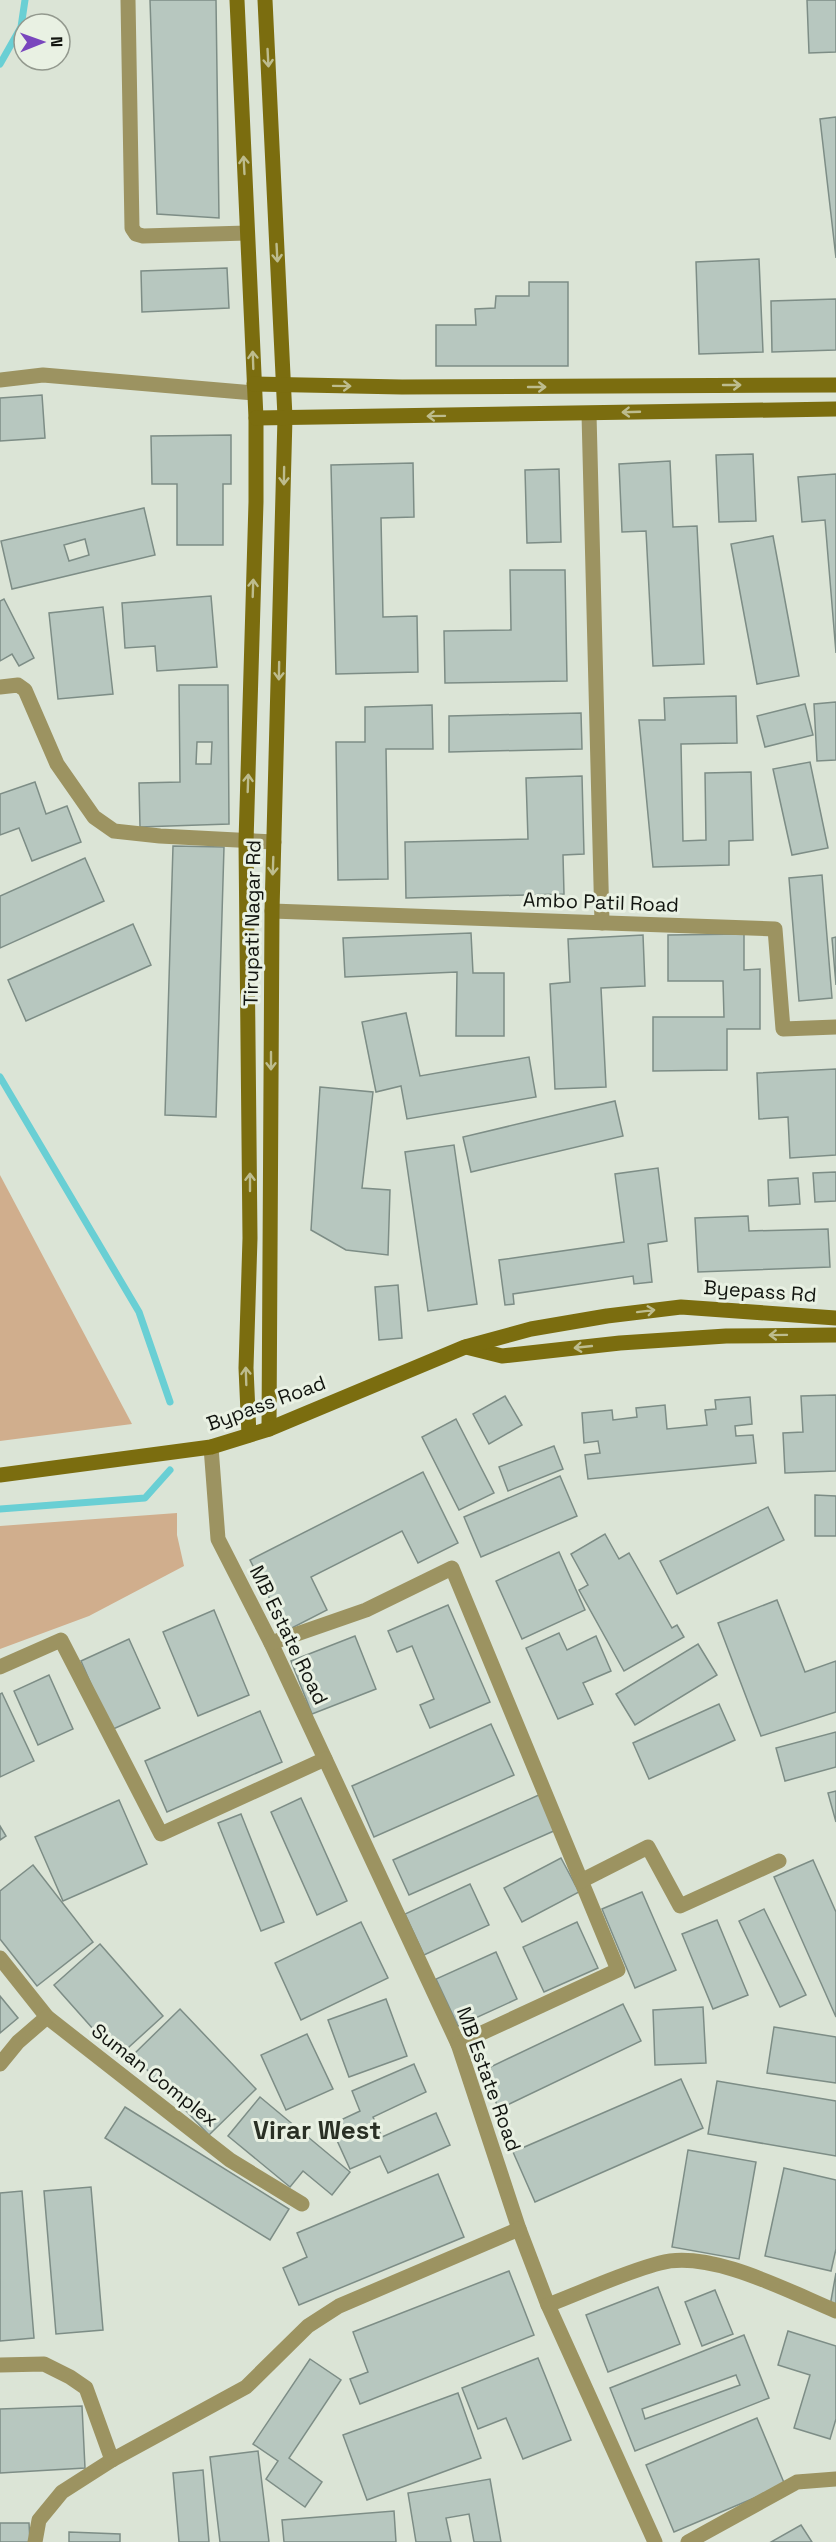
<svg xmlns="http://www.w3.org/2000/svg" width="836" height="2542" viewBox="0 0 836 2542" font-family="'Space Grotesk',sans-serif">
<rect width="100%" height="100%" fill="#dbe4d6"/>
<g fill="#d0ae8d">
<path d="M0,1175L132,1424L0,1441Z"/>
<path d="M177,1513V1535L184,1566L89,1616L0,1649V1526Z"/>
</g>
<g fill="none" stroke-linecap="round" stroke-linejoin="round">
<g stroke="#69cfd4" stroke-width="7">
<path d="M0,64L21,27L25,0"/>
<path d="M0,1077L139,1312L170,1402"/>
<path d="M0,1509L145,1498L170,1470"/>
</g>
</g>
<g fill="#b7c7bf" stroke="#7d8d86" stroke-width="1.5" fill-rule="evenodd">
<path d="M150,0H216L219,218L157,214Z"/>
<path d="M807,0H836V52L809,53Z"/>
<path d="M836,117V258L820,119Z"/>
<path d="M759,259L763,352L699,354L696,262Z"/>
<path d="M227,268L229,308L142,312L141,271Z"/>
<path d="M529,282H568V366H436V325H476L475,309L495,308L496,296H529Z"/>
<path d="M836,299V350L772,352L771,301Z"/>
<path d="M42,395L45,438L0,441V398Z"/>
<path d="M231,435V484H223V545H177V484H152L151,436Z"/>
<path d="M753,454L756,521L719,522L716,455Z"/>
<path d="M670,461L673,527L697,526L704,664L653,666L646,531L622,532L619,464Z"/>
<path d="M413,463L414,517L381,518L383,617L417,616L418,672L336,674L331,465Z"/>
<path d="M559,469L561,542L527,543L525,470Z"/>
<path d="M836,474V653L825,520L802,522L798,477Z"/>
<path d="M144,508L155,555L12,589L1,541ZM85,539L89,555L69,561L64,545Z"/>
<path d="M773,536L799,676L757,684L731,544Z"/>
<path d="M510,570H565L567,681L445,683L444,631L511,630Z"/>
<path d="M211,596L217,667L157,671L155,646L125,648L122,603Z"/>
<path d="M4,599L34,658L19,666L12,654L0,661V601Z"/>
<path d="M103,607L113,694L58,699L49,613Z"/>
<path d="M179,685H228L229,824L140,827L139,783L180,782ZM197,742H212L211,764H196Z"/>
<path d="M736,696L737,743L681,744L683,841L706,840L705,773L751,772L753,840L729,841V865L653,867L639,720H665L664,698Z"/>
<path d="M836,702V760L817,761L814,704Z"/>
<path d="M805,704L813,735L765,747L757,716Z"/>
<path d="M432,705L433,749H386L388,879L338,880L336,742H365V707Z"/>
<path d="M581,713L582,749L449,752V716Z"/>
<path d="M810,762L828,848L792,855L773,769Z"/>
<path d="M582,776L584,854L563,855L564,894L406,898L405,842L528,839L526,778Z"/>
<path d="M35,782L46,814L67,806L81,842L32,861L19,828L0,835V794Z"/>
<path d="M173,846L224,847L216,1117L165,1115Z"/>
<path d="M85,858L104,901L0,948V896Z"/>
<path d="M822,875L832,998L799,1001L789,878Z"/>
<path d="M133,924L151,965L26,1021L8,980Z"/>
<path d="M471,933L473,973H504V1036H456L457,972L345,977L343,938Z"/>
<path d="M744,934V970L760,969V1029H727V1070L653,1071V1017H724L723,981H668V935Z"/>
<path d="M643,935L645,986L601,988L606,1087L555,1089L550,984L570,982L568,939Z"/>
<path d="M836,937V985L832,938Z"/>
<path d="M406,1013L420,1076L529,1057L536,1097L407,1119L401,1086L376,1092L362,1022Z"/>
<path d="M836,1069V1155L790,1158L788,1117L759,1119L757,1073Z"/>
<path d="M320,1087L373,1092L362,1188L390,1190L388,1255L346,1250L311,1230Z"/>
<path d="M615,1101L623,1136L471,1172L463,1137Z"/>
<path d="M454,1145L477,1304L428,1311L405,1152Z"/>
<path d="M658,1168L667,1241L648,1244L652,1282L634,1284L633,1276L513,1294L514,1304L505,1305L499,1260L624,1242L615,1174Z"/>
<path d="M836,1172V1201L815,1202L813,1173Z"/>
<path d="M798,1178L800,1204L769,1206L768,1180Z"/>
<path d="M748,1216L749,1231L828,1229L830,1267L698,1272L695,1218Z"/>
<path d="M398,1285L402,1338L379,1340L375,1287Z"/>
<path d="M836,1395V1471L785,1473L783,1433L803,1432L801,1396Z"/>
<path d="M505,1396L522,1425L489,1444L473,1414Z"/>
<path d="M750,1397L752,1424L735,1426L736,1436L753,1435L756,1463L588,1479L585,1455L600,1453L598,1441L584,1443L582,1413L612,1410L613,1420L637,1417L636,1408L665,1405L667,1429L707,1425L705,1410L716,1409L715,1400Z"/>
<path d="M456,1419L494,1493L459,1510L422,1437Z"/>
<path d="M554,1446L563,1469L508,1491L499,1467Z"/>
<path d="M423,1472L458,1543L418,1563L402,1531L311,1577L327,1610L286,1631L250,1560Z"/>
<path d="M560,1476L577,1516L481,1557L464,1517Z"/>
<path d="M815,1495L836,1496V1536H815Z"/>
<path d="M768,1507L784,1540L677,1594L660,1561Z"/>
<path d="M605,1534L619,1559L629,1553L672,1628L677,1625L684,1637L624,1671L579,1590L588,1585L571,1554Z"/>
<path d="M559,1552L585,1610L522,1639L496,1581Z"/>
<path d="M777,1600L805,1672L836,1661V1712L761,1736L718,1623Z"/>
<path d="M448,1605L490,1702L430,1728L420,1705L434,1699L412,1646L397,1652L388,1631Z"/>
<path d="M214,1610L249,1695L198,1716L163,1632Z"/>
<path d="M559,1633L567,1650L596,1636L611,1671L583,1683L593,1704L558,1719L526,1648Z"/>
<path d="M355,1636L376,1689L312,1714L291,1661Z"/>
<path d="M129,1639L160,1708L111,1730L81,1661Z"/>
<path d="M698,1644L717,1675L635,1725L616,1694Z"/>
<path d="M49,1675L73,1729L38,1745L14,1691Z"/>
<path d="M2,1693L34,1761L0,1777V1694Z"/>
<path d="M719,1704L735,1740L649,1779L633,1743Z"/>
<path d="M260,1711L282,1762L167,1812L145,1761Z"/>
<path d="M491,1724L514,1775L374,1837L352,1786Z"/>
<path d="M836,1732V1767L785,1781L776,1748Z"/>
<path d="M836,1791V1822L828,1793Z"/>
<path d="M541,1794L556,1830L409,1895L393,1860Z"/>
<path d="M301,1798L347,1901L317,1915L271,1812Z"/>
<path d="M119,1800L147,1864L63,1901L35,1837Z"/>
<path d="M241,1814L284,1922L261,1931L218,1823Z"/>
<path d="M0,1826L6,1836L0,1840Z"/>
<path d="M561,1858L579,1892L522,1922L504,1888Z"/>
<path d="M813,1860L836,1912V2017L774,1877Z"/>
<path d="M33,1865L93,1942L37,1986L0,1939V1891Z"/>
<path d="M470,1884L489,1925L424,1955L405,1914Z"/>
<path d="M642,1892L676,1970L635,1988L602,1909Z"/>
<path d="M764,1909L806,1995L780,2007L739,1921Z"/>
<path d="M717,1920L748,1995L713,2009L682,1934Z"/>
<path d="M361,1922L388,1978L301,2020L275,1963Z"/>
<path d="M577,1922L598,1968L544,1992L523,1947Z"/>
<path d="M100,1944L163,2016L118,2057L54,1985Z"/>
<path d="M496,1952L517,1999L458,2026L436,1979Z"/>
<path d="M0,1996L18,2018L0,2033Z"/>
<path d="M386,1999L407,2056L349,2077L328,2020Z"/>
<path d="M623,2004L641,2041L499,2109L482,2071Z"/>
<path d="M703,2007L706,2063L655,2065L653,2010Z"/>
<path d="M180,2009L256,2089L209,2135L133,2055Z"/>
<path d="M774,2027L836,2037V2083L767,2073Z"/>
<path d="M307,2034L333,2089L286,2110L261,2055Z"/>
<path d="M414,2064L426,2092L373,2117L382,2137L436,2113L450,2145L388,2173L380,2156L350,2169L330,2125L360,2111L352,2091Z"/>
<path d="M681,2079L703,2128L535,2202L513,2152Z"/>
<path d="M717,2081L836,2101V2156L708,2134Z"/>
<path d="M260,2097L350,2172L332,2195L303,2171L290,2187L228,2136Z"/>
<path d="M125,2107L289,2209L270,2240L105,2138Z"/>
<path d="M688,2150L756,2162L739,2259L672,2247Z"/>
<path d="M784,2168L836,2180V2249L831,2271L765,2256Z"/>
<path d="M438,2174L464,2237L299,2305L283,2268L307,2257L297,2233Z"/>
<path d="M91,2187L103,2330L56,2334L44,2191Z"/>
<path d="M22,2191L34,2338L0,2341V2193Z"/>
<path d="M509,2271L534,2335L360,2404L350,2379L368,2372L353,2332Z"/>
<path d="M836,2273V2307L830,2306Z"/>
<path d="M658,2287L680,2344L608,2372L586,2315Z"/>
<path d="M715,2290L733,2334L702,2346L685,2302Z"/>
<path d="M788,2331L836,2346V2419L830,2439L794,2428L810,2375L778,2365Z"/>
<path d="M744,2335L769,2398L635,2451L610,2388ZM736,2375L740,2385L645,2419L642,2409Z"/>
<path d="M538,2358L571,2440L523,2459L506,2418L478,2429L462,2388Z"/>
<path d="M310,2359L341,2380L289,2458L322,2482L305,2507L266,2479L278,2461L253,2444Z"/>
<path d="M458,2393L481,2458L367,2500L343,2435Z"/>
<path d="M82,2406L85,2468L0,2473V2409Z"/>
<path d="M757,2418L785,2485L674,2532L646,2465Z"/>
<path d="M258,2451L269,2542H220L210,2457Z"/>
<path d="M203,2470L209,2542H179L173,2473Z"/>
<path d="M490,2479L501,2542H474L469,2514L446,2518L451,2542H416L408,2493Z"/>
<path d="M394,2511L396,2542H284L282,2520Z"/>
<path d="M0,2523H29L30,2542H0Z"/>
<path d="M801,2525L812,2542H771Z"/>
<path d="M69,2532L120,2534V2542H69Z"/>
</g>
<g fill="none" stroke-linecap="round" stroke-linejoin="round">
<g stroke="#9c9361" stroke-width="15">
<path d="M128,0L132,228L136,234L143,236L247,233"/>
<path d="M0,380L43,375L254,393"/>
<path d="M589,414L602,923"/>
<path d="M0,687L18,685L25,690L57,764L94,817L114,831L160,836L274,842"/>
<path d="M272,911L775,929L783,1029L836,1027"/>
<path d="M211,1447L218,1539L271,1643L458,2044L519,2229L548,2305L655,2542"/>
<path d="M271,1643L366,1610L452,1568L618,1970L458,2044"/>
<path d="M0,1667L61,1640L161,1834L325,1759"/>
<path d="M581,1881L648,1847L680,1906L779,1861"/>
<path d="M0,1958L47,2017L230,2160L302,2204"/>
<path d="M0,2064L18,2042L47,2017"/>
<path d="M548,2305C585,2291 622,2273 660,2263C710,2249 790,2292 836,2311"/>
<path d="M0,2365L44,2364L70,2377L86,2388L112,2460"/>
<path d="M35,2542L39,2520L62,2492L112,2460L246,2387L308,2326L339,2306L519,2229"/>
<path d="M688,2542L797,2482L836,2479"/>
</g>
<g stroke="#7b6d0f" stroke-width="15">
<path d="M237,0L256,418V502L246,842L250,1238L246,1368L249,1435"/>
<path d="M265,0L285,417L272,911L269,1429"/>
<path d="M254,384L402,387L836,385"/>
<path d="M256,418L836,409"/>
<path d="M466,1347L502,1356L620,1343L726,1336L836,1335"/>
<path d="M0,1475L211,1447L269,1429L465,1347L531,1329L607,1316L681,1307L836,1318"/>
</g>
</g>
<defs><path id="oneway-shaft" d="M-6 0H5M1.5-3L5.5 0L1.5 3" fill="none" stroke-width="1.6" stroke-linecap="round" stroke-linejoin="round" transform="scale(1.5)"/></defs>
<g stroke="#bdbc8e">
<use href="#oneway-shaft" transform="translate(268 58) rotate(87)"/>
<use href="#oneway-shaft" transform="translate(244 165) rotate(-93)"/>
<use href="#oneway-shaft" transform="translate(277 253) rotate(87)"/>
<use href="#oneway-shaft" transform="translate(253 360) rotate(-92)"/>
<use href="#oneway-shaft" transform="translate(732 385)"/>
<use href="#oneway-shaft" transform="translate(342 386) rotate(1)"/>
<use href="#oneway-shaft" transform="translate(537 387)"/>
<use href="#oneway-shaft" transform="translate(631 412) rotate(178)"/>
<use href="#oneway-shaft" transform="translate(436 416) rotate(179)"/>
<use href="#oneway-shaft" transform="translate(284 476) rotate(91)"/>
<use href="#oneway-shaft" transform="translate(253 588) rotate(-88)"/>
<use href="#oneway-shaft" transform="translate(279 671) rotate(91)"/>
<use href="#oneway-shaft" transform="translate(248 783) rotate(-88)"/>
<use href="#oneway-shaft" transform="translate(273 866) rotate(92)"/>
<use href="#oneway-shaft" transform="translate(271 1061) rotate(90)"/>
<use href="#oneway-shaft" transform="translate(250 1182) rotate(-90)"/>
<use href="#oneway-shaft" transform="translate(646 1311) rotate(-7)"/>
<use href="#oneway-shaft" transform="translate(778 1335) rotate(179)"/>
<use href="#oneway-shaft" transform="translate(583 1347) rotate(174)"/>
<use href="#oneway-shaft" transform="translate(246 1376) rotate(-92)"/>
</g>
<g text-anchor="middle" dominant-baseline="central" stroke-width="6" stroke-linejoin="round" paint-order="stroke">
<g font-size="20" fill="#11140f" stroke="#e9f1e3">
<text transform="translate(601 902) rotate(2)">Ambo Patil Road</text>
<text transform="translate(252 923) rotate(-89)">Tirupati Nagar Rd</text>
<text transform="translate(760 1291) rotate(4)">Byepass Rd</text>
<text transform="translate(266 1403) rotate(-20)">Bypass Road</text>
<text transform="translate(289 1635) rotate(64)">MB Estate Road</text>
<text transform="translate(155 2075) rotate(38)">Suman Complex</text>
<text transform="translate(489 2079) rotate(70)">MB Estate Road</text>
</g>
<g font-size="26" font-weight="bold" fill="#2a3025" stroke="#e9f1e3">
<text x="317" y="2130">Virar West</text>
</g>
</g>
<g transform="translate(42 42) rotate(89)"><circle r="28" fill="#e9f1e3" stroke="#93998e" stroke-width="1.5"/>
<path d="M0-4.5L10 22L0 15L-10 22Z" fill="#7946bd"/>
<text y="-9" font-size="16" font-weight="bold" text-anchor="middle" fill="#11140f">N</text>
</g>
</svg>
